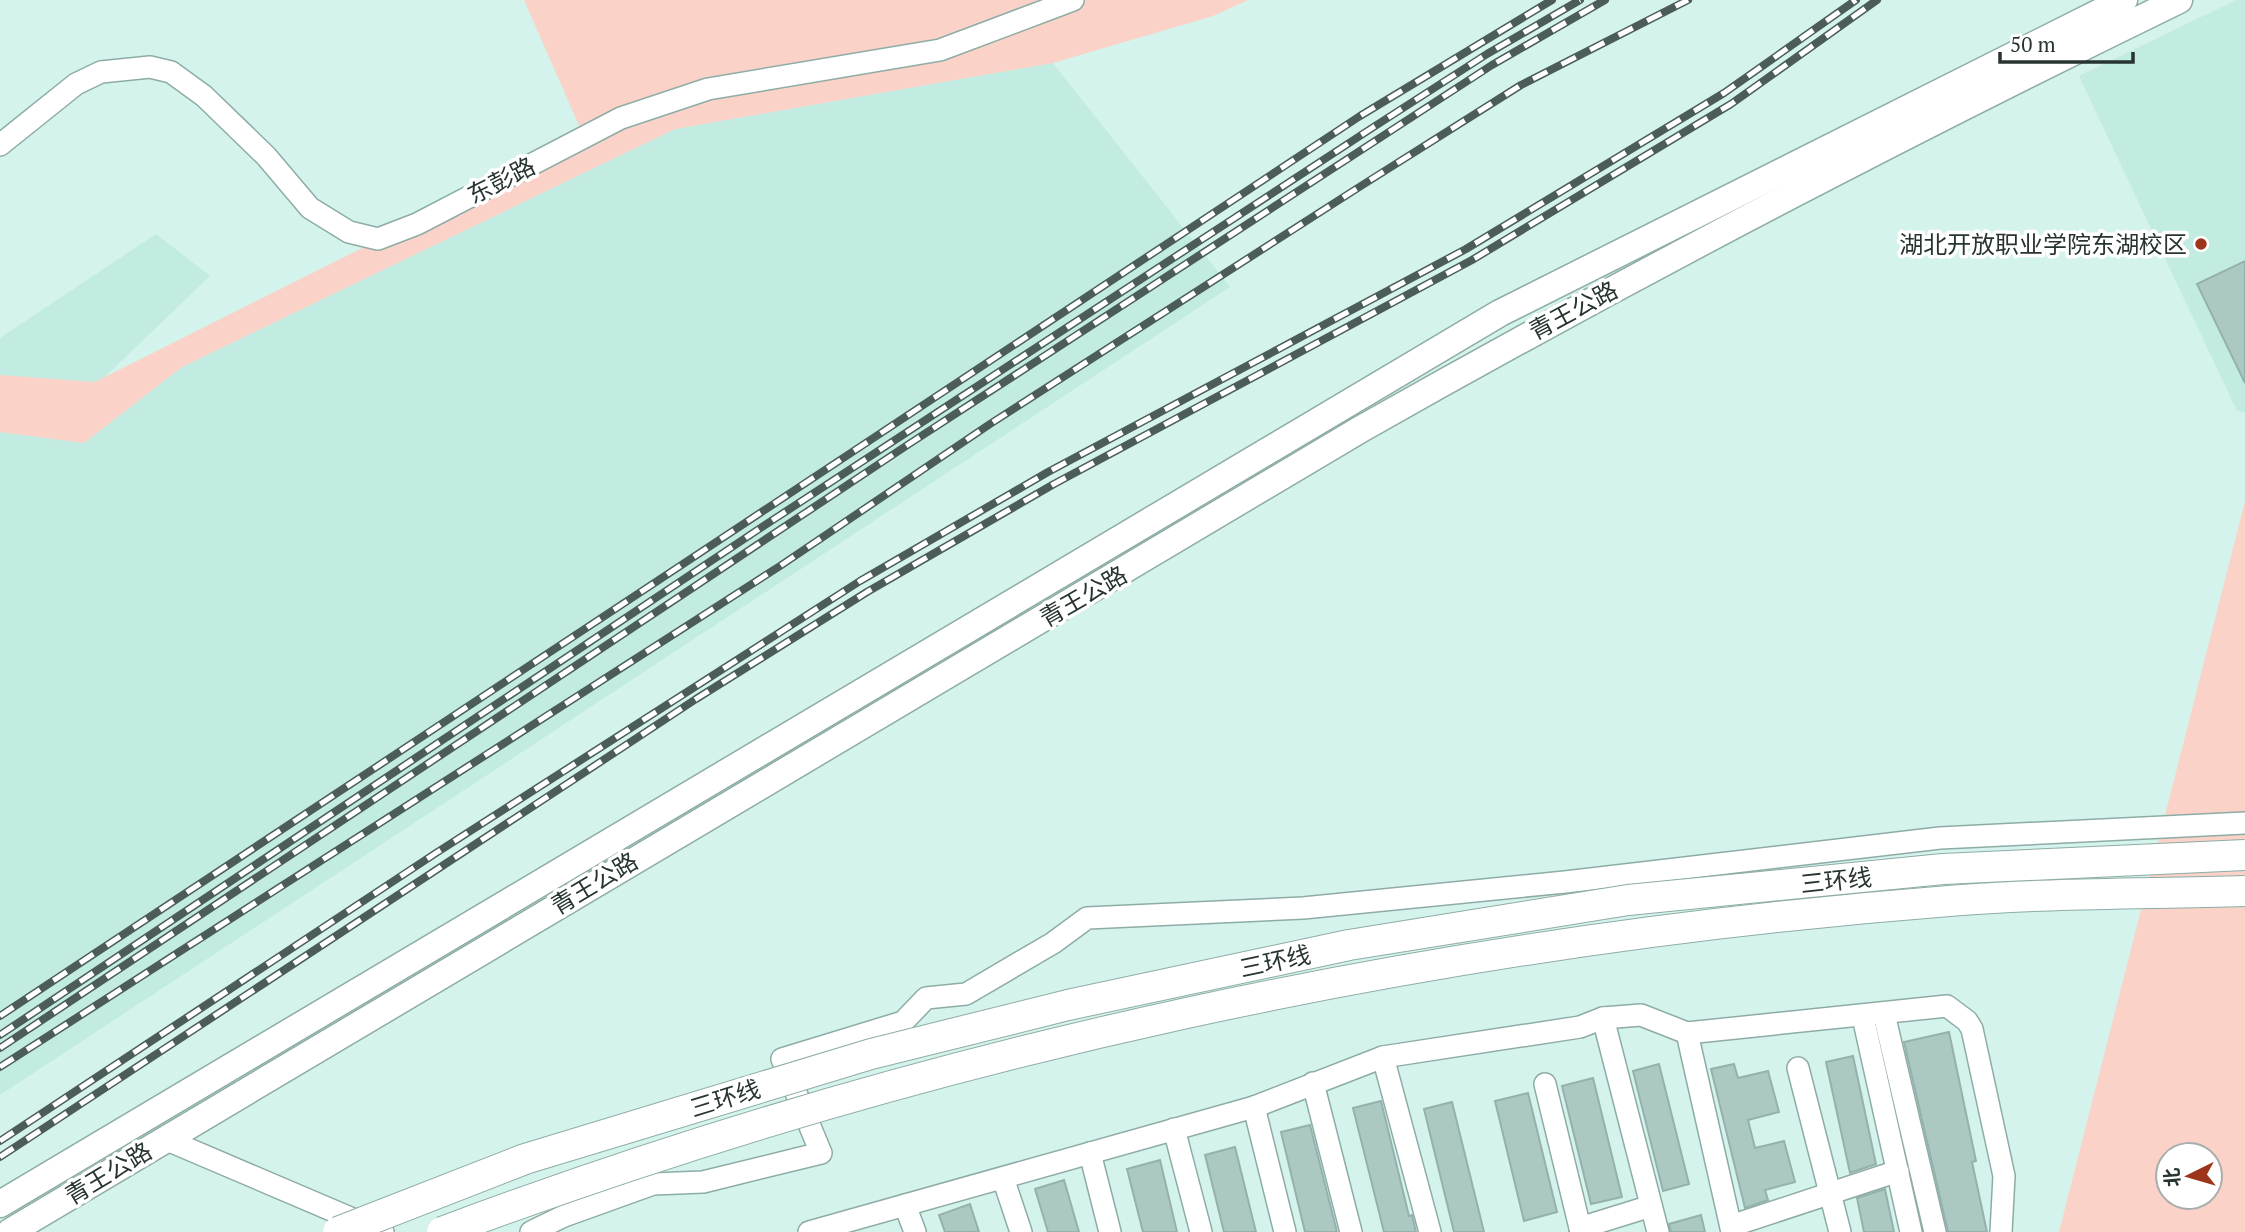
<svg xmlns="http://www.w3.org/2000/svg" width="2245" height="1232" viewBox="0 0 2245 1232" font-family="'PT Serif','Noto Sans SC',serif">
<rect width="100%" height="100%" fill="#d4f3ec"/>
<g fill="#c2ebe2">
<path d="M2236,0H2245V413L2237,411L2079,76Z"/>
<path d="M1053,63L1230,287L0,1095V338L156,234L210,276L65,415L84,442L182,367L675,129Z"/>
</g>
<g fill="#fbd2c7" fill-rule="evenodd">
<path d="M524,0H1248L1213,16L1053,63L675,129L182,367L84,443L0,432V375L95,382L584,137Z"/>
<path d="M2245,501V1232H2059ZM2168,1155H2210V1197H2168Z"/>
</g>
<g fill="#abc9c2" stroke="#94b2ab" stroke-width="2">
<path d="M2245,261V383L2197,284Z"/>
<path d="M1949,1032L1976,1161L1972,1162L1987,1232H1948L1904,1042Z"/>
<path d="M1853,1056L1876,1164L1850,1173L1826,1062Z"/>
<path d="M1659,1064L1689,1184L1663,1191L1633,1071Z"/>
<path d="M1734,1064L1738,1078L1768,1071L1779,1112L1748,1120L1755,1148L1784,1141L1795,1182L1765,1190L1768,1200L1745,1208L1711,1069Z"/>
<path d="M1593,1078L1622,1197L1591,1204L1562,1086Z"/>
<path d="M1528,1093L1557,1212L1524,1221L1495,1101Z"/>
<path d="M1381,1101L1409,1216L1412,1215L1416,1232H1384L1353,1108Z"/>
<path d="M1452,1102L1484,1232H1454L1424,1109Z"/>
<path d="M1310,1125L1337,1232H1305L1281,1132Z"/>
<path d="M1235,1147L1256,1232H1224L1205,1155Z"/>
<path d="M1160,1160L1177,1232H1143L1127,1169Z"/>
<path d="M1064,1180L1079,1232H1048L1035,1189Z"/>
<path d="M1885,1189L1894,1232H1864L1857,1198Z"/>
<path d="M970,1204L979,1232H945L939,1215Z"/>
<path d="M1701,1215L1705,1232H1671L1669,1224Z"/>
</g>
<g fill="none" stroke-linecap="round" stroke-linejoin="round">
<defs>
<g id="minor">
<path d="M0,145L76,84L101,72L150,67L171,72L204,96L266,156L310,208L349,232L378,239L417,224L621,118L708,89L940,50L1073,0"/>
<path d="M1884,1014L1935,1232"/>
<path d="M1863,1017L1911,1232"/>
<path d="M1603,1018L1658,1232"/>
<path d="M1687,1033L1732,1232"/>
<path d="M1383,1057L1430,1232"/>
<path d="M1798,1068L1840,1232"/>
<path d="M1313,1083L1351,1232"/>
<path d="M1545,1084L1581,1232"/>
<path d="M1254,1107L1285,1232"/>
<path d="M1174,1129L1201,1232"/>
<path d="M165,1139L383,1232"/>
<path d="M1090,1153L1110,1232"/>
<path d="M1003,1178L1021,1232"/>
<path d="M905,1205L915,1232"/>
<path d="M1731,1226L1898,1171"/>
<path d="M1580,1228L1651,1206"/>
<path d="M531,1232L564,1216L653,1184L703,1182L821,1153L782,1059L903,1022L926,998L966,994L1053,943L1087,918L1303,908L1565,882L1940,838L2245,823"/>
<path d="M809,1232L1254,1107L1383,1057L1580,1027L1603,1018L1641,1015L1687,1033L1947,1006L1967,1021L1972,1029L2004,1176L2001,1232"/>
</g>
<g id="major">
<path d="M0,1204L1500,313L2124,0"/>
<path d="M10,1232L1361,429C1629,277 1902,135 2179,0"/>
</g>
</defs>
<use href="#minor" stroke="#8eaca6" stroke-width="24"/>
<use href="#major" stroke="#8eaca6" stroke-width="29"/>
<use href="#minor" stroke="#fff" stroke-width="21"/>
<use href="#major" stroke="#fff" stroke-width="26"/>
<defs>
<g id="rail">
<path d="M0,1016L1360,116L1552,0"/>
<path d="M0,1035L759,529L1372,128L1487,54L1580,0"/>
<path d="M0,1048L909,444L1492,65L1605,0"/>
<path d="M0,1067L780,566L990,424L1364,184L1521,85L1688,0"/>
<path d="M0,1141L436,853L860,581L1048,472L1466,249L1724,93L1856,0"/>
<path d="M0,1157L696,699L867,592L1054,484L1472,260L1731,104L1877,0"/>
</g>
</defs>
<use href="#rail" stroke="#4c5d59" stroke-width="8"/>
<use href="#rail" stroke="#fff" stroke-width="5" stroke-dasharray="16" stroke-linecap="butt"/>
<defs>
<g id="highway-bridge">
<path d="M338,1232L525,1159L871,1054L1068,1005L1349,945L1628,900L1943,869L2245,855"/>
<path d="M442,1232C925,1051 1435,941 1949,901C2047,893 2147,894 2245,891"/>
</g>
</defs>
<use href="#highway-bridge" stroke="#8eaca6" stroke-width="32" stroke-linecap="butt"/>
<use href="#highway-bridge" stroke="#fff" stroke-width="30"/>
</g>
<circle fill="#9d351a" stroke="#fff" stroke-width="2.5" cx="2201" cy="244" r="7"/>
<g text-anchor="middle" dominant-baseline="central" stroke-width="7" stroke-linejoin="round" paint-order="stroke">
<g font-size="24" fill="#273431" stroke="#fff">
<text transform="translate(501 180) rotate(-27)">东彭路</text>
<text transform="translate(1573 310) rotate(-28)">青王公路</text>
<text transform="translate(1083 596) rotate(-30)">青王公路</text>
<text transform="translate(1836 880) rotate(-6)">三环线</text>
<text transform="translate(594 883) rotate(-31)">青王公路</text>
<text transform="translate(1275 961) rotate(-12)">三环线</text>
<text transform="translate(725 1098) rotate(-17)">三环线</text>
<text transform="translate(108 1173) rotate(-31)">青王公路</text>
</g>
<g font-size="24" fill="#273431" stroke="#fff" text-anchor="end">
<text x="2187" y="244">湖北开放职业学院东湖校区</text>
</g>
</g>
<g transform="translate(2189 1176) rotate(265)"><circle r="33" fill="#ffffff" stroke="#a9aead" stroke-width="2"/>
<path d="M0-5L12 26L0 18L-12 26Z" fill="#9d351a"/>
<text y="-10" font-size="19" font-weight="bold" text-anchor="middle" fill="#273431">北</text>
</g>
<path d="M2000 52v10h133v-10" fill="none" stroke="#273431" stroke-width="3.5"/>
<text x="2010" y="52" font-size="21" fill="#273431" stroke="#ffffff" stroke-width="5" paint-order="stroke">50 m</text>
</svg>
